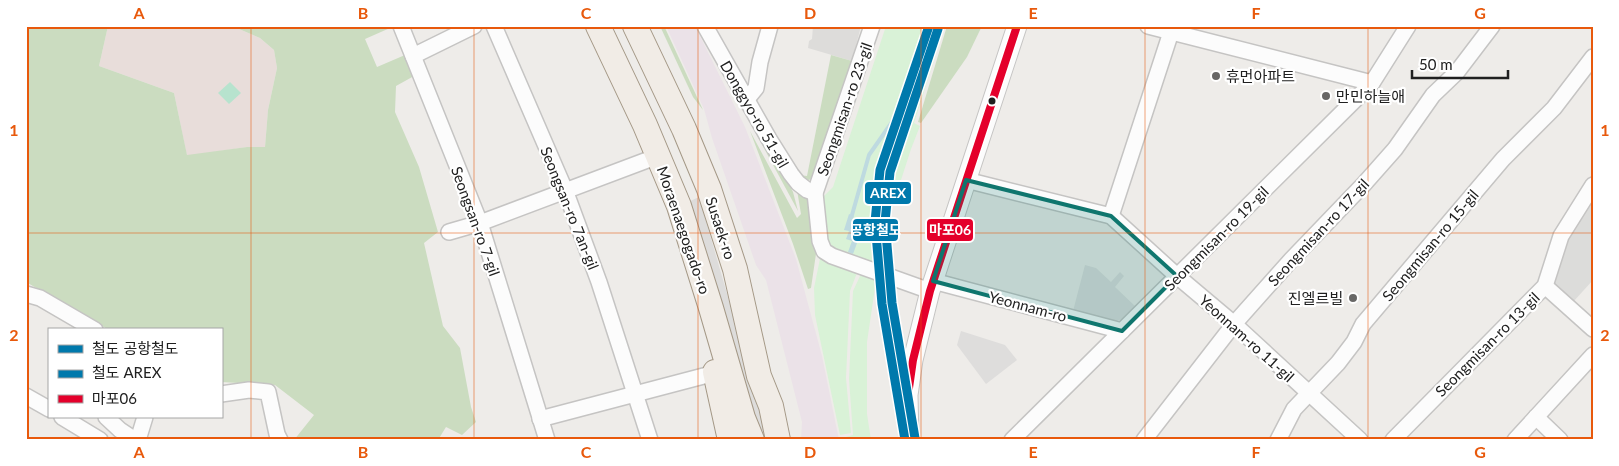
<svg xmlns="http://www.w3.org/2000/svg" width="1619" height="466" viewBox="0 0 1619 466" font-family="Lato,'Noto Sans KR',sans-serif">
<rect width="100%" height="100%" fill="#eeece9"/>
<path fill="#dddcda" d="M813,26H861L852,61L808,48L809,41L812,39Z"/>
<path fill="#ebe2e8" d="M666,26H695L745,127L796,259L822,356L839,440H801L802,422L766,280L756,265L712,138L704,109Z"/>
<path fill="#dcdcda" d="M1593,198V280L1573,302L1556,288L1553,279L1566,238Z"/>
<path fill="#e8ddda" d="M108,26H232L260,38L274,50L277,68L268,110L265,147H247L187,156L174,93L99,66Z"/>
<g fill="#cbdcc0">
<path d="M26,26H108L99,66L174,93L187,155L247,147H265L268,110L277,68L274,50L260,38L232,26H389L390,28L365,39L377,67L405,55L414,76L396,86L395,112L419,167L438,232L424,243L443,326L460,348L471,407L476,422L462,435L446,427L438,440H294L314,415L275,385L221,382V330H109L26,282Z"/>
<path d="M660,26H664L666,30L703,110L693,97Z"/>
<path d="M698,26L766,140L793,192L798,211Z"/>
<path d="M947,26L981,28L967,57L921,123L918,122Z"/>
<path d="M831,55L852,61L813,177L809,180L803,179L798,175L807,176Z"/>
<path d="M750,131L797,218L801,214L797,190L812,197L817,247L811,288L808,289L793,244Z"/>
</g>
<g fill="#d9f2d7">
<path d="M886,26H945L914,123L920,126L911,149L874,264L862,260L850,291L846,378L851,433L840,435L815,315L814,288L823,244V197L833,187Z"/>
<path d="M861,274L876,281L867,342V414L871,440H842V438L853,435L849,379L853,291Z"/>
</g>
<path fill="#b7e3ce" d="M230,82L241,93L229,104L218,93Z"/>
<g fill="#dedddc">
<path d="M1085,265L1096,268L1111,282L1120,272L1124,276L1115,287L1136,307L1124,319L1114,321L1073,311Z"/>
<path d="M961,331L1005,345L1017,360L986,384L957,345Z"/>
</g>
<path fill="#bedae0" d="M849,214L854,216L851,223L856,225L854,233L860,235L853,254L848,252L852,241L846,239L849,231L844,230Z"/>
<path fill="#dddcdb" d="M699,197L752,380L774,440H742L673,209Z"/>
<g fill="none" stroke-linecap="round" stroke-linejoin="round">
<path stroke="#bedae0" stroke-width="4" d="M852,215L869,155L906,102L931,26"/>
<defs>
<g id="minor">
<path d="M401,26L480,223L547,440"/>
<path d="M494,26L565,190L599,282L650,440"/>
<path d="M705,26L769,139L791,174L798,183L807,190L815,193"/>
<path d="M872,26L815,193L820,241L824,251L832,256L930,291"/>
<path d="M1148,26L1372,83"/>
<path d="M413,56L474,26"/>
<path d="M747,99L756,88L760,62L770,26"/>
<path d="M966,180L1111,216L1177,276L1234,324L1360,440"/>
<path d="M1111,216L1173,26"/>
<path d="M449,232L480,223L650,159"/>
<path d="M933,281L1122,331"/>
<path d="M1545,286L1593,329"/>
<path d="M26,294L40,298L95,330"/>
<path d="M221,394L249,390L268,392L277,434L280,440"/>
<path d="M26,396L49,409"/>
<path d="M62,417L100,440"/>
<path d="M106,417L120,430L135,440"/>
<path d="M1536,417L1560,440"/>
<path d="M540,419L715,373"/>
<path d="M138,440L145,417"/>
<path d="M1012,440L1372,83L1408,26"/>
<path d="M1144,440L1234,324L1291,260L1364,184L1395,149L1433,95L1457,72L1492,26"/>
<path d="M1278,440L1294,409L1338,363L1354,342L1363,324L1503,159L1554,108L1593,57"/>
<path d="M1393,440L1545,286L1561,236L1593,185"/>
<path d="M1515,440L1593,355"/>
</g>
<path id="tertiary" d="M909,440L908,395L913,360L930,291L1017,26"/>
<g id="primary">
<path d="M598,26L645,125L679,206L711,308L743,418L752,440"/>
<path d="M635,26L684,129L709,189L735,269L759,376L771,406L778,440"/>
<path d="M715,372L730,440"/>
</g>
</defs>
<use href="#minor" stroke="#c5c4c3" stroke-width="18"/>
<use href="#tertiary" stroke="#c5c4c3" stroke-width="21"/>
<use href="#primary" stroke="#a49886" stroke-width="26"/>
<use href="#minor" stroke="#fcfcfc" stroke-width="15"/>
<use href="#tertiary" stroke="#fcfcfc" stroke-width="19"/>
<use href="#primary" stroke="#f1ece6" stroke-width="24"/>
<defs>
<path id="bus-1" d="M909,440L908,395L913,360L930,291L1017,26"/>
</defs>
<use href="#bus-1" stroke="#fff" stroke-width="11"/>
<use href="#bus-1" stroke="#e4002b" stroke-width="8"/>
<defs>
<path id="rail-1" d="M905,440L882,304L875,222L880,170L929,26"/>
<path id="rail-2" d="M915,438L892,303L885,222L890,172L938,29"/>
</defs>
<use href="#rail-1" stroke="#fff" stroke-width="12"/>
<use href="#rail-2" stroke="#fff" stroke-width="12"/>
<use href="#rail-1" stroke="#0079ac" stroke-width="9"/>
<use href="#rail-2" stroke="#0079ac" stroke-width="9"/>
</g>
<path fill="#0f766e" fill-opacity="0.2" stroke="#0f766e" stroke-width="4" stroke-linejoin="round" d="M966,180L1111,216L1177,276L1122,331L933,281Z"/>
<path fill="none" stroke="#e8590c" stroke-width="1" stroke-opacity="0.55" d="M251,26V440M474,26V440M698,26V440M921,26V440M1145,26V440M1368,26V440M26,233H1593"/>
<g fill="#686766" stroke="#fff" stroke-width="2">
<circle cx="1216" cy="76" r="5"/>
<circle cx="1326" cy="96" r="5"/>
<circle cx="1353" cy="298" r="5"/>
</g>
<circle fill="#202020" stroke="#fff" stroke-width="2" cx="992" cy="101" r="4.5"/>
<g text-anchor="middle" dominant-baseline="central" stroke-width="4.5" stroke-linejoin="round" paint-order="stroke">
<g font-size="15" fill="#202020" stroke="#fff" text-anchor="start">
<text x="1226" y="76">휴먼아파트</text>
<text x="1336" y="96">만민하늘애</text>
<text x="1343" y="298" text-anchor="end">진엘르빌</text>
</g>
<g font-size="15" fill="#202020" stroke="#fff">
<text transform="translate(844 109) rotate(-71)">Seongmisan-ro 23-gil</text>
<text transform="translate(755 114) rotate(60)">Donggyo-ro 51-gil</text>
<text transform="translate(570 208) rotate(68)">Seongsan-ro 7an-gil</text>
<text transform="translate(476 221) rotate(70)">Seongsan-ro 7-gil</text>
<text transform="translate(721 228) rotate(72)">Susaek-ro</text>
<text transform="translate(684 230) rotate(71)">Moraenaegogado-ro</text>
<text transform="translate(1318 232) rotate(-47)">Seongmisan-ro 17-gil</text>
<text transform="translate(1216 238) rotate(-45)">Seongmisan-ro 19-gil</text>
<text transform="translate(1430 245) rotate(-50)">Seongmisan-ro 15-gil</text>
<text transform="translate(1028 306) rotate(15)">Yeonnam-ro</text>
<text transform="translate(1247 338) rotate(42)">Yeonnam-ro 11-gil</text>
<text transform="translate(1487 344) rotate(-45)">Seongmisan-ro 13-gil</text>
</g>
</g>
<g stroke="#fff" stroke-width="2">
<rect x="864" y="181" width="48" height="24" rx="5" fill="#0079ac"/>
<rect x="852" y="218" width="47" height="24" rx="5" fill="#0079ac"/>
<rect x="926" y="218" width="48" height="24" rx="5" fill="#e4002b"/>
</g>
<g font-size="14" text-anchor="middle" font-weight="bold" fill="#fff">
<text x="888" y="198">AREX</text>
<text x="876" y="235">공항철도</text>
<text x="950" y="235">마포06</text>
</g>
<rect width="1619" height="466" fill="none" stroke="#ffffff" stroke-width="55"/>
<rect x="48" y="328" width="175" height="90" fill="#ffffff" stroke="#a6a6a6"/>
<rect x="58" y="345" width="25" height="8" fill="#0079ac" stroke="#a6a6a6"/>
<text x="92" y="354" font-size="15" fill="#202020">철도 공항철도</text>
<rect x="58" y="370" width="25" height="8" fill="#0079ac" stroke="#a6a6a6"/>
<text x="92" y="378" font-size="15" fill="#202020">철도 AREX</text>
<rect x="58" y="395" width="25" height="8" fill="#e4002b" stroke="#a6a6a6"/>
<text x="92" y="404" font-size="15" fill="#202020">마포06</text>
<path d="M1412 70v8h96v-8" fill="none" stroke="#202020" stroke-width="2.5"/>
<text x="1419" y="70" font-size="15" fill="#202020" stroke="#ffffff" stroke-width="4" paint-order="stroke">50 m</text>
<rect x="28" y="28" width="1564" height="410" fill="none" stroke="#e8590c" stroke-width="2"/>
<g font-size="16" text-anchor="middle" font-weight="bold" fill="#e8590c">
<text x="139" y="19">A</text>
<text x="363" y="19">B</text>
<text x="586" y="19">C</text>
<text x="810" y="19">D</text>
<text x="1033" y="19">E</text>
<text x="1256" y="19">F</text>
<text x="1480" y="19">G</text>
<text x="14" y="136">1</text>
<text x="1605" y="136">1</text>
<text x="14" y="341">2</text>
<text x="1605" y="341">2</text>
<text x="139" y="458">A</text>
<text x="363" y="458">B</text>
<text x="586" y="458">C</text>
<text x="810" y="458">D</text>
<text x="1033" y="458">E</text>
<text x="1256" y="458">F</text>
<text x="1480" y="458">G</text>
</g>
</svg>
